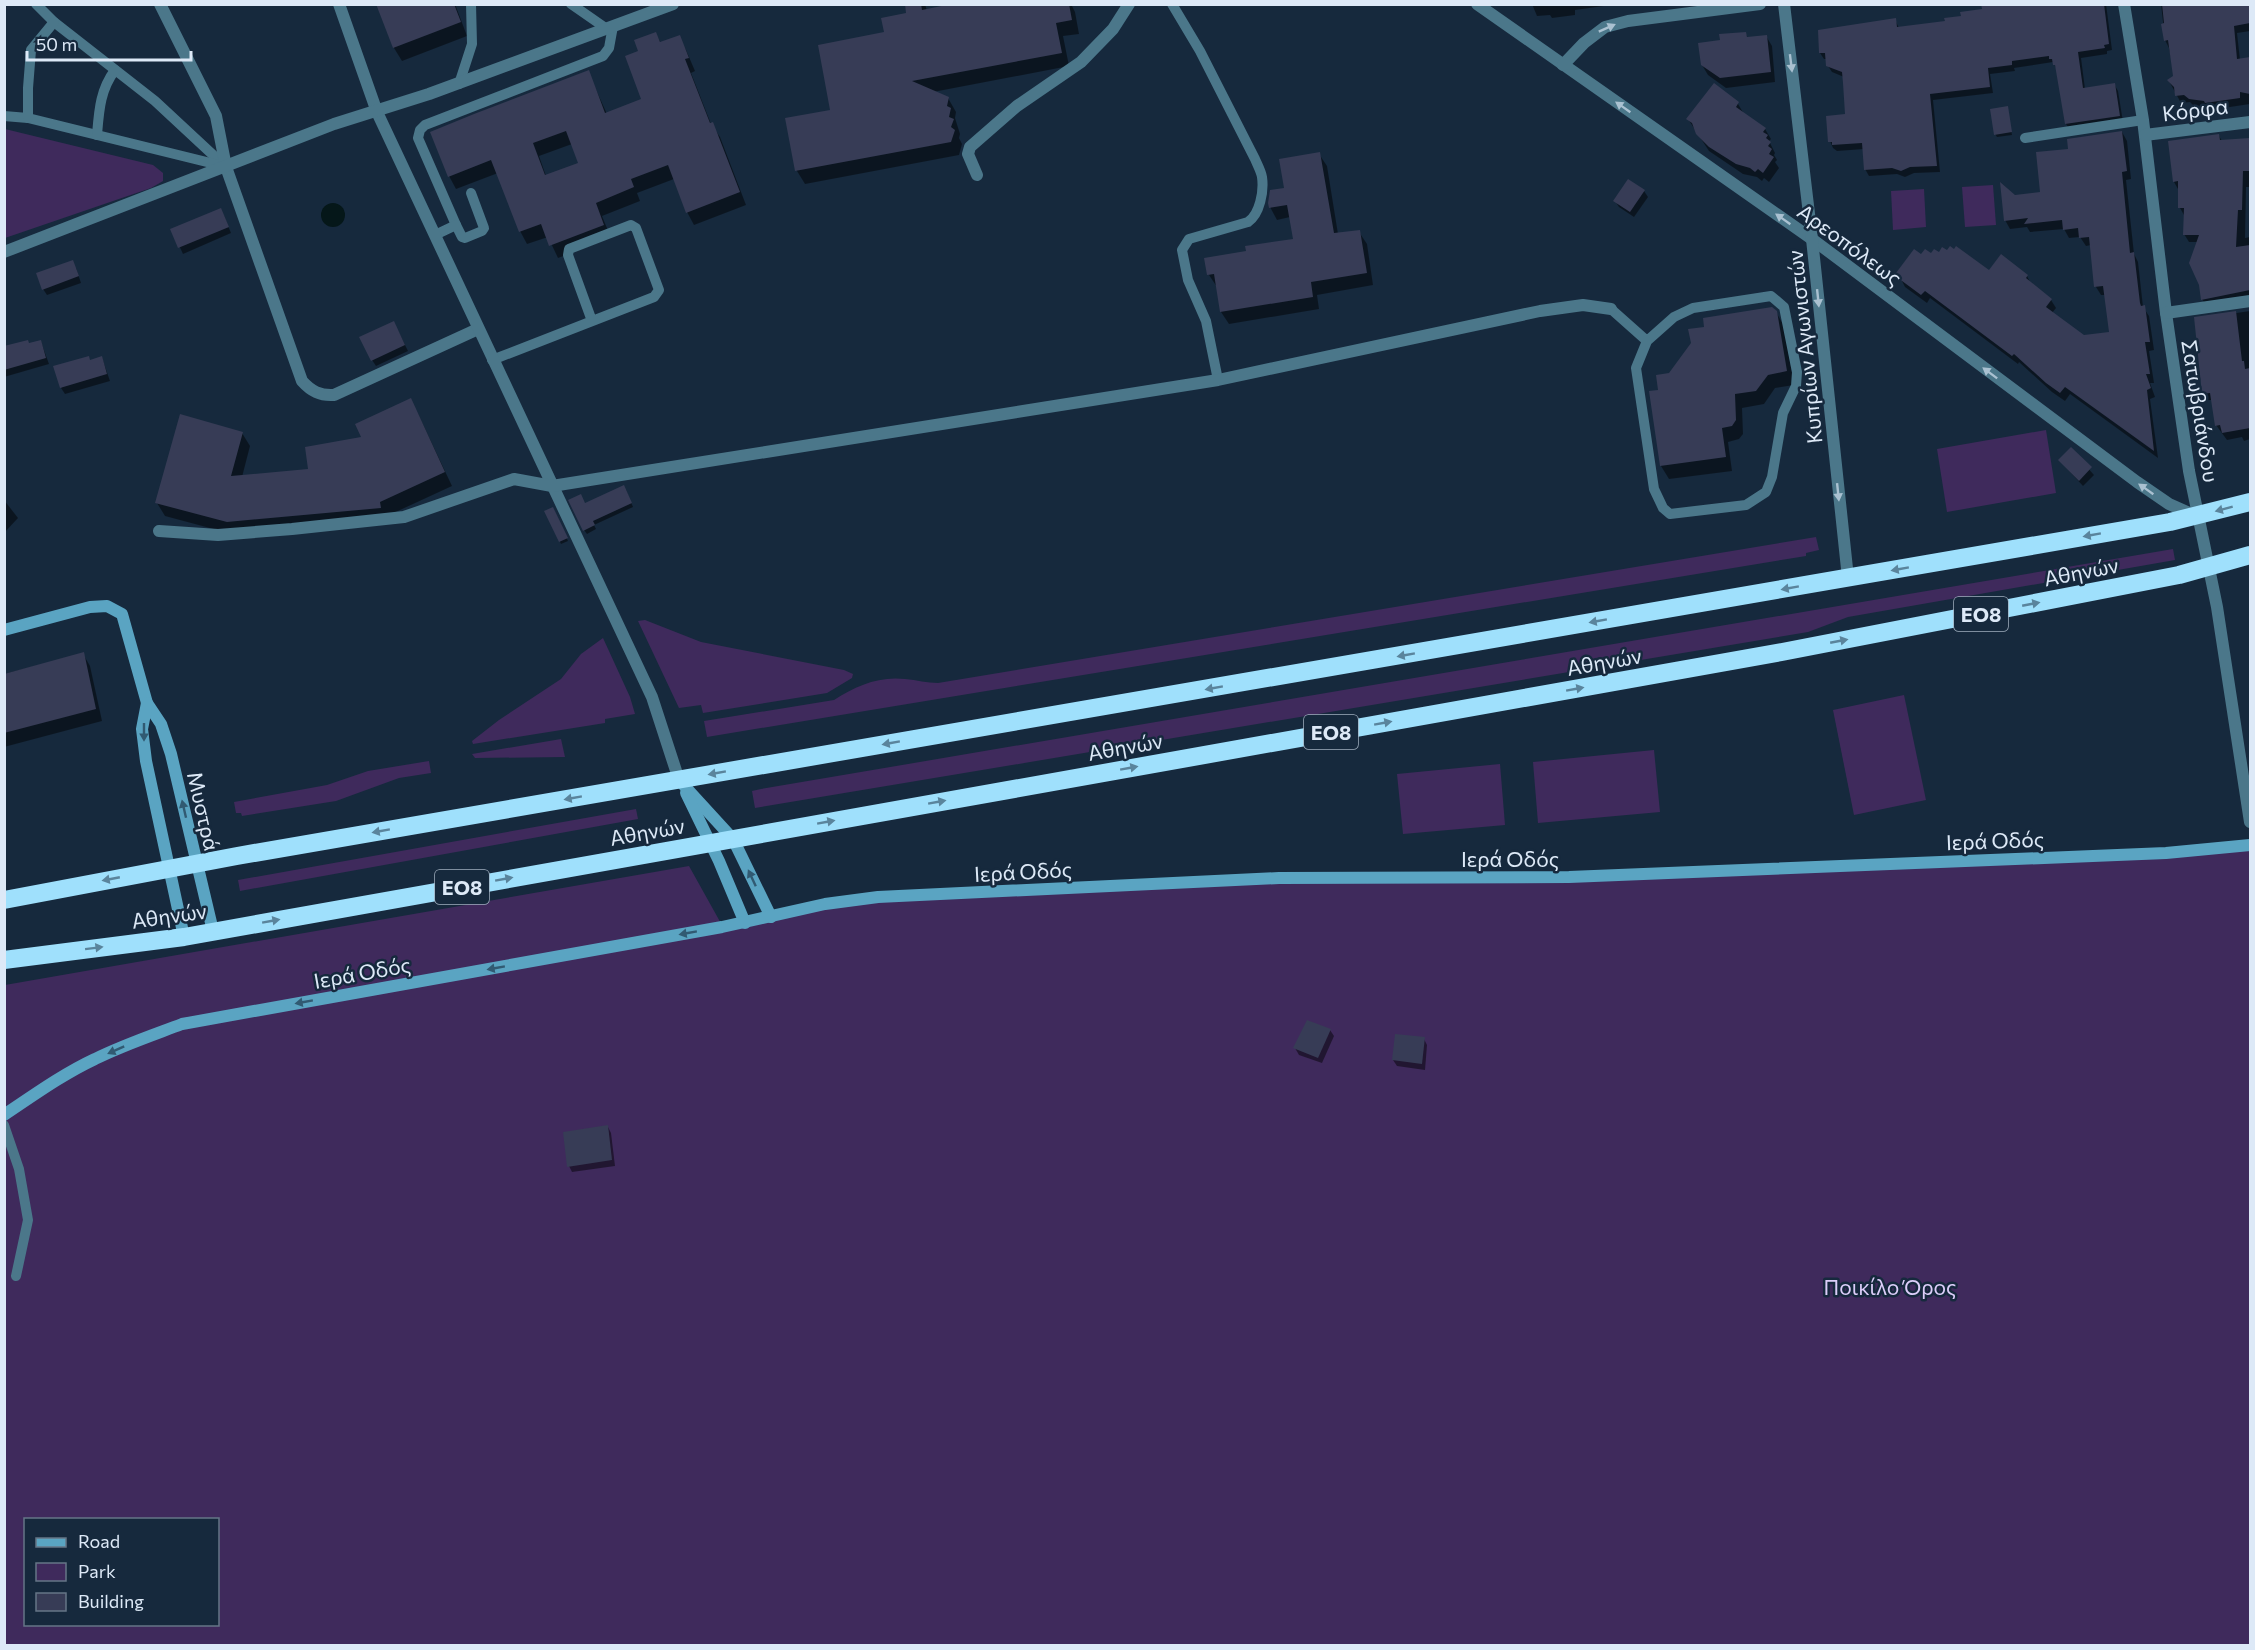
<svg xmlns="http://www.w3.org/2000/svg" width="2255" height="1650" viewBox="0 0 2255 1650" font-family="Commissioner,sans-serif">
<rect width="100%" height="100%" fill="#16293d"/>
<g fill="#3f2a5c" fill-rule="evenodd">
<path d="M5,129L153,165L163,173V181L151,188L5,238Z"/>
<path d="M1993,185L1996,225L1965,227L1962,187Z"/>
<path d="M1924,189L1926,227L1893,230L1891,191Z"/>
<path d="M2046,430L2056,493L1947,512L1937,449Z"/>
<path d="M1816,537L1819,550L1806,553V556L707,737L704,721L834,700C856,686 878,676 905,679C917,680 927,683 938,683Z"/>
<path d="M2173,549L2175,560L1848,617L1808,632L755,808L752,791L761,789Z"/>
<path d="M645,620L701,642L844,670L853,674L852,678L827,693L703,713L701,705L679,708L638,621Z"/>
<path d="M603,638L630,697L635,714L605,719V723L473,744L472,741L499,720L561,679L581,654Z"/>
<path d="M1904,695L1926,800L1854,815L1833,710Z"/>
<path d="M561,739L565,757L475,758L472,754Z"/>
<path d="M1654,750L1660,812L1538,823L1533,762Z"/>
<path d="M429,761L431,773L399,778L336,801L242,816L241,813H236L234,802L327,785L368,771Z"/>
<path d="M1500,764L1505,825L1403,834L1397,774Z"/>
<path d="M636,809L638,819L240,891L238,880Z"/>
<path d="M2250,845V1645L5,1646V985L689,866L723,927L825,904L1279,878L1569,877ZM26,1520H218V1624H26Z"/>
</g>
<circle fill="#051719" cx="333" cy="215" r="12"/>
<g fill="#0007" fill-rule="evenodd">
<path d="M378,4H455L467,36L402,61L394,48Z"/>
<path d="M906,4H925L927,11L959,4H1071L1075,12L1079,34L1063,36L1069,66L933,92L948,98L956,112L955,118L960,134L959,138L962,144L959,155L805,184L797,171L787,119L831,111L886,34L908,14Z"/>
<path d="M1532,4H1618L1575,10V15L1552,18L1550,15L1537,16Z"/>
<path d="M1983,4H2106L2112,50L2107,51V54L2081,58L2085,89L2114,84L2118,91L2123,122L2070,130L2066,124L2058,71L2053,62L2014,68L2015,71L1990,74L1993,93L1933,100L1940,172L1914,173L1905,177L1897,174L1869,176L1865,169L1864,149L1837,151L1833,148L1830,141L1847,116L1844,77L1832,72L1828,66L1827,59H1824L1820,53L1895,20L1899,28L1947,23L1983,10Z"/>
<path d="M2161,4H2250V31L2237,33L2240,60L2250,59V104L2210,110L2209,108L2195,107L2190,102L2181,103L2169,81L2175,76L2169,48L2165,40Z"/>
<path d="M655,33L661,43L679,37L686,50L695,71L691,73L711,124L720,137L746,205L694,225L687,212L674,179L637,193L640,201L602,216L611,238L558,258L548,237L527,244L520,231L498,173L456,189L449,176L588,72L607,114L643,100L639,52ZM572,144L580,164L546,176L539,156Z"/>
<path d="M1745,33L1748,38L1766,36L1772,46L1775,82L1726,88L1708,75L1702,65Z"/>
<path d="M1714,85L1738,104L1744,114L1765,129L1771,139L1769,141L1775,153L1774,155L1777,160L1775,162L1779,168L1769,182L1764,178L1762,181L1757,177L1743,174L1709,151L1688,119Z"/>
<path d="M2007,108L2012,135L1997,137L1995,134Z"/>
<path d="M2122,132L2127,141L2131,179L2126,180L2134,254L2138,262L2143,307L2149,316L2154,350L2149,351L2154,383H2150L2155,397L2150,399L2158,458L2070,394L2065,401L2052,392L2019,362L2018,364L1930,298L1927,303L1905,287L1898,273L1921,256L1989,272L2027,276L2032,286L2051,300L2056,308L2052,313L2083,337L2111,334L2106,295H2101L2096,287L2091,245L2086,246L2080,237L2069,238L2064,229L2030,232L2027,227L2010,229L2005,220L2015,196L2042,193L2070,150Z"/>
<path d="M2219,136L2222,141L2250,139V187H2246L2245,238L2250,237V300L2207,307L2202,299L2198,242H2189L2184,234V215L2180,208L2178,189L2174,182Z"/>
<path d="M1319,154L1327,166L1338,234L1359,232L1367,244L1373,285L1317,295L1319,309L1229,324L1221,312L1217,287L1209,275L1248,252L1294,240L1290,217L1277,220L1270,207Z"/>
<path d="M1644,191L1648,197L1634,217L1619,207L1615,201Z"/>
<path d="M224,216L231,233L183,254L172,230Z"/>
<path d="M76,268L81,283L47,295L43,289Z"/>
<path d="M2250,311V439L2244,441L2242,437L2227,440L2216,425L2212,400H2207L2203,393L2196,319Z"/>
<path d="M1776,312L1784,326L1794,385L1775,388L1764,404L1742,408L1743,434L1739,439L1728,442L1732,471L1669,479L1661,466L1651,393L1660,391L1670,374Z"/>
<path d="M397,329L408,351L376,366L372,360Z"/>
<path d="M41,342L49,364L4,377V348Z"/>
<path d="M102,358L110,381L65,394L61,388L90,361Z"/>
<path d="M418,414L452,486L387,516L236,535L165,516L157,503L242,433L250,446L242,477L310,471L363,438Z"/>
<path d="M2071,449L2094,475L2083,486L2060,461Z"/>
<path d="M626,490L633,507L594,525L596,529L587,534L584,530L585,505Z"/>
<path d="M4,500L18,518L4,533Z"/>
<path d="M553,508L568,541L561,544L546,512Z"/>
<path d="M83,654L90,666L102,721L4,747V674Z"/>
<path d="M1330,1030L1334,1036L1322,1063L1299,1055L1295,1048Z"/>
<path d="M1424,1039L1427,1045L1425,1070L1397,1066L1393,1060Z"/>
<path d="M608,1127L611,1133L615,1166L572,1172L569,1166Z"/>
</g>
<g fill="#373c56" fill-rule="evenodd">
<path d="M376,4H454L461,22L393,48Z"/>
<path d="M905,4H921L922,10L951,4H1069L1072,20L1056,23L1062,53L912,81L949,97L947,106L951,108L949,117L954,119L951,127L955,130L951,142L795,171L785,118L830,110L818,45L884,32L881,18L906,13Z"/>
<path d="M1981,4H2104L2109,44L2104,45L2105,48L2078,52L2083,88L2115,83L2120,116L2065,124L2055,65H2053L2052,59H2049V56L2012,61V65L1988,68L1990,87L1930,94L1937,166L1910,167L1901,171L1892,168L1864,170L1862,143L1832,145V142H1828L1826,116L1845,114L1843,83L1842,72L1826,66L1825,53H1819L1818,30L1896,18L1897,27L1945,21L1944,18L1961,16L1960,12L1982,9Z"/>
<path d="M2162,4H2250V23L2234,26L2237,59L2250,57V94L2240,92V98L2205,103L2204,101L2189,99L2184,95L2175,96L2174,87L2167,80L2173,76L2168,40L2164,41L2161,24L2164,23Z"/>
<path d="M656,32L660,42L680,35L689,58L685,59L710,123L713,122L740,192L686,213L668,165L631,179L634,187L596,203L604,225L549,246L541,224L519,232L491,160L448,177L430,132L474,114L589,70L605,113L641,99L625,56L638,51L634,40ZM566,131L578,163L545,175L533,143Z"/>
<path d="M1746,32L1747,37L1767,35L1771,72L1720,78L1701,65L1698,43L1720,40L1719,34Z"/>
<path d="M1714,83L1739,102L1736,107L1766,128L1763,132L1768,135L1766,138L1771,142L1768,146L1772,149L1769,154L1774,157L1763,173L1758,169L1755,172L1750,168L1736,164L1709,147L1696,134L1692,123L1686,119Z"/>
<path d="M2008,106L2012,132L1994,135L1990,109Z"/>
<path d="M2122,131L2127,171L2122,172L2130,253L2134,252L2140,303L2141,306L2145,305L2150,342H2145L2150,374H2146L2151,388L2147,390L2154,451L2065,387L2060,393L2046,383L2014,354L2012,356L1925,291L1921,295L1898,278L1900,276L1896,273L1914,249L1921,254L1925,249L1931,253L1934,249L1939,252L1942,247L1947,250L1950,246L1954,249L1956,246L1989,270L2001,254L2028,275L2026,278L2052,299L2046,307L2084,335L2109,332L2103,286L2094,287L2089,237L2079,238L2078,228L2063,230L2062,220L2024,224L2028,218L2004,221L2000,182L2015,195L2040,192L2036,152L2068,149L2067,139Z"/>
<path d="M2219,134L2220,140L2250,138V171H2243L2242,210H2238L2236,247L2250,245V290L2201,300L2199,285L2189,263L2199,235H2183L2184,208H2178V181L2173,182L2168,141Z"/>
<path d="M1320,152L1334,233L1360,230L1367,273L1311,282L1313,297L1220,312L1214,274L1207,275L1204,258L1246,251L1245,246L1293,239L1287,205L1269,208L1268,203L1270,190L1284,188L1279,159Z"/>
<path d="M1628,179L1645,190L1630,212L1613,201Z"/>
<path d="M221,208L229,227L178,248L170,229Z"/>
<path d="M73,260L79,276L42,290L36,273Z"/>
<path d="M1772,307L1777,311L1787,371L1768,375L1756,391L1735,394L1736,420L1732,426L1722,428L1726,457L1660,466L1649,391L1658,390L1656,375L1669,373L1691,343L1688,329L1704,327L1703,318Z"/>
<path d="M2236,311L2242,361H2244L2245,369L2250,368V428L2222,433L2220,425L2215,426L2210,393L2202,394L2194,317Z"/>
<path d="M394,321L405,345L371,361L359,337Z"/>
<path d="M28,340L29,343L41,340L46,358L4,370V346Z"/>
<path d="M89,356L90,360L102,356L107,374L60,388L53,366Z"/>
<path d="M411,398L445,472L380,502L381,508L227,522L155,503L180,414L243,432L231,476L308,469L305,447L361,437L355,424Z"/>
<path d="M2071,447L2092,467L2079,481L2058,460Z"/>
<path d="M624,485L632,503L593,521L595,525L583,531L568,500L581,494L585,503Z"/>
<path d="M553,507L568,538L559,542L544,511Z"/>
<path d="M84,652L96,709L4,733V674Z"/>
<path d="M1307,1020L1331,1029L1318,1058L1293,1048Z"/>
<path d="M1395,1034L1425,1037L1422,1064L1392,1060Z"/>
<path d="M608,1125L612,1160L567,1167L563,1132Z"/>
</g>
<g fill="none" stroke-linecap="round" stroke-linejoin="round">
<g stroke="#4b778a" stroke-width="10">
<path d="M36,4L54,22L155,101L226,167"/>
<path d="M571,4L607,29"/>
<path d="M1172,4L1200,51L1255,159C1257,164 1261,171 1262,177C1264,191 1260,214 1248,222L1189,239L1182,250L1188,280L1206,321L1218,380"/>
<path d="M459,84L472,44L471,4"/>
<path d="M4,116L28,118L223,166"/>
<path d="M28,118V88L31,50L54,22"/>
<path d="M97,135C99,111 100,90 115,70"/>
<path d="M2025,138L2143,120"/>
<path d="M456,225L418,138L420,130L425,125L603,56L609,48L613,26"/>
<path d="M435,235L456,225L462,237L465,238L482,231L484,228L471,193"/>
<path d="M1611,309L1647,341L1636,368L1654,489L1663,508L1670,514L1746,505L1766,492L1772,477L1783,413L1796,386L1797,372L1784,307L1771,296L1693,308L1674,317L1647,341"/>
<path d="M492,360L654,297L659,290L636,228L631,225L569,249L568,255L592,321"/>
<path d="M4,1125L19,1169L28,1220L16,1276"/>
</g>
<g stroke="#4b778a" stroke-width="12">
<path d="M160,4L216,116L226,167L302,381C311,391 320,396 334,395L478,329"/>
<path d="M339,4L377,112L652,697L679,780"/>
<path d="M1477,4L1812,239L2137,482L2169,504L2196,516"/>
<path d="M1784,4L1812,239L1848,578"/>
<path d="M2124,4L2143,120L2166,313L2189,471L2217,607L2250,822"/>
<path d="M1563,65L1584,43L1605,27L1628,21L1760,4"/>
<path d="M2145,135L2250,122"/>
<path d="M977,175L968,154L970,147L1017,106L1081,62L1113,29L1129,4"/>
<path d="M4,252L334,124L429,94L673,4"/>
<path d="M2166,313L2250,301"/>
<path d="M159,531L218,535L292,529L404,517L514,479L552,486L1218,380L1540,311L1583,305L1611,309"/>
</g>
<g stroke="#5aa4c2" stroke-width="12">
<path d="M4,630L90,607L107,606L122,614L147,703L161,724L171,754L213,931"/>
<path d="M147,703L142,729L146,761L184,937"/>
<path d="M679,780L733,839L771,917"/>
<path d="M686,793L719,861L745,923"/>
<path d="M4,1115C34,1095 63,1074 95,1059C123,1045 153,1035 182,1024L722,927L825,904L878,897L1279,878L1569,877L2166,853L2250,845"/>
</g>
<g stroke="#9fe0fc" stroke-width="18">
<path d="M4,900L237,856L2170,522L2250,502"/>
<path d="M4,960L184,937L1782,652L2179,575L2250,555"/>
</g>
</g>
<defs><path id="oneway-solid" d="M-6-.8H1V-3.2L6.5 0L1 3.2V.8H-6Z" transform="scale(1.5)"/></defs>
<g fill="#aac1d1">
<use href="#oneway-solid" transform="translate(1607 28) rotate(-24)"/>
<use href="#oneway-solid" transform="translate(1791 63) rotate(83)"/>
<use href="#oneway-solid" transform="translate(1623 107) rotate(-145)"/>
<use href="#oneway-solid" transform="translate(1783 219) rotate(-145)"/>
<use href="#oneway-solid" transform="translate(1818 298) rotate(84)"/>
<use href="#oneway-solid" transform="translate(1990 373) rotate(-143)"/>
<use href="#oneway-solid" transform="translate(2146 489) rotate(-145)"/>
<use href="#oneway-solid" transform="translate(1838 492) rotate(84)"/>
</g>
<g fill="#5a849c">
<use href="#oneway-solid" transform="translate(2224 509) rotate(165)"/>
<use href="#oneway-solid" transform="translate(2092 535) rotate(170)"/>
<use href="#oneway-solid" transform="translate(1900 569) rotate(170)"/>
<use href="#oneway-solid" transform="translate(1790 588) rotate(170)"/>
<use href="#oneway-solid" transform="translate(2031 604) rotate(-11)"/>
<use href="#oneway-solid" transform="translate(1598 621) rotate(170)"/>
<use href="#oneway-solid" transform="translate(1839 641) rotate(-11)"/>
<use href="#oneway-solid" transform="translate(1406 655) rotate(170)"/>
<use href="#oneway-solid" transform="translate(1214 688) rotate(170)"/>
<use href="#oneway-solid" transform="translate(1575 689) rotate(-10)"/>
<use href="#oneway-solid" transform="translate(1383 723) rotate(-10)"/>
<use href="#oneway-solid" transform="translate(891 743) rotate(170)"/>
<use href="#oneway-solid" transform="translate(1129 768) rotate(-10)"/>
<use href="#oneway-solid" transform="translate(717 773) rotate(170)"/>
<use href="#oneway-solid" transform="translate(573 798) rotate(170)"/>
<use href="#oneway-solid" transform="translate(937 802) rotate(-10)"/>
<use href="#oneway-solid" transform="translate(826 822) rotate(-10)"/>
<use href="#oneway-solid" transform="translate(381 831) rotate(170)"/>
<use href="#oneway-solid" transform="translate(111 879) rotate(169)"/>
<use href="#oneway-solid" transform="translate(504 879) rotate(-10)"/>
<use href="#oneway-solid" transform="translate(271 921) rotate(-10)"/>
<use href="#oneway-solid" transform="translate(94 948) rotate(-7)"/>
</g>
<g fill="#315a72">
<use href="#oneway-solid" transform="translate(144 732) rotate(90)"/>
<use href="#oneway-solid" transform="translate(184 809) rotate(-103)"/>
<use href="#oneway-solid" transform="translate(752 878) rotate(-115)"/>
<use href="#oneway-solid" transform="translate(688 933) rotate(170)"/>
<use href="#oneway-solid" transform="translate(496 968) rotate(170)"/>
<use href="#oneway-solid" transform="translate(304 1002) rotate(170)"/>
<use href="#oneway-solid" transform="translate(116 1050) rotate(156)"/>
</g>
<g text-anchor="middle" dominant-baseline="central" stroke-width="5" stroke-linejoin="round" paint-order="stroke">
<g fill="#16293d" stroke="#a1afbf" stroke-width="1.5">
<rect x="1954" y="597" width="54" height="34" rx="4.5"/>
<rect x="1304" y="715" width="54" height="34" rx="4.5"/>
<rect x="435" y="870" width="54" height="34" rx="4.5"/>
</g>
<g font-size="20" font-weight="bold" fill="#dde9f7">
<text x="1981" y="614">ΕΟ8</text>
<text x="1331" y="732">ΕΟ8</text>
<text x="462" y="887">ΕΟ8</text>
</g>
<g font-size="21" fill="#dde9f7" stroke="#16293d">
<text transform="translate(2195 109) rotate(-7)">Κόρφα</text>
<text transform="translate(1850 244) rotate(36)">Αρεοπόλεως</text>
<text transform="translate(1804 347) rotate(-96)">Κυπρίων Αγωνιστών</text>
<text transform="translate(2201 411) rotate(81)">Σατωβριάνδου</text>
<text transform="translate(2081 571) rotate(-11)">Αθηνών</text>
<text transform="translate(1604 661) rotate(-10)">Αθηνών</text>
<text transform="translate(1125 746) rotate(-10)">Αθηνών</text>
<text transform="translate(204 811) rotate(77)">Μυστρά</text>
<text transform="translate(647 831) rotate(-10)">Αθηνών</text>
<text transform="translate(1995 840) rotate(-2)">Ιερά Οδός</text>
<text x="1510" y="858">Ιερά Οδός</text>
<text transform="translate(1023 871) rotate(-3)">Ιερά Οδός</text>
<text transform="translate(169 915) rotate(-8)">Αθηνών</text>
<text transform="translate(362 972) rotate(-10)">Ιερά Οδός</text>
</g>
<g font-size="21" fill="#dccdf9" stroke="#16293d">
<text x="1890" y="1286">Ποικίλο Όρος</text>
</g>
</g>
<rect width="2255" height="1650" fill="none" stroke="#dde9f7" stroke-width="12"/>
<rect x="24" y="1518" width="195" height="108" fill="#16293d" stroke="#667687" stroke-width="1.5"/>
<rect x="36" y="1538" width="30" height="9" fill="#5aa4c2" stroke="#667687" stroke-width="1.5"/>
<text x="78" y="1548" font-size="18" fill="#dde9f7">Road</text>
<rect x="36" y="1563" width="30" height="18" fill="#3f2a5c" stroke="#667687" stroke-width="1.5"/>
<text x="78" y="1578" font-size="18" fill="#dde9f7">Park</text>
<rect x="36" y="1593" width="30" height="18" fill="#373c56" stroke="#667687" stroke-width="1.5"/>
<text x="78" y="1608" font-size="18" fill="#dde9f7">Building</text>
<path d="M27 51v9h164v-9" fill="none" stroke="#dde9f7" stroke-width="3"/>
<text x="36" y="51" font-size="18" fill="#dde9f7" stroke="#16293d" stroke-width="4.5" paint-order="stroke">50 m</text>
</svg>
